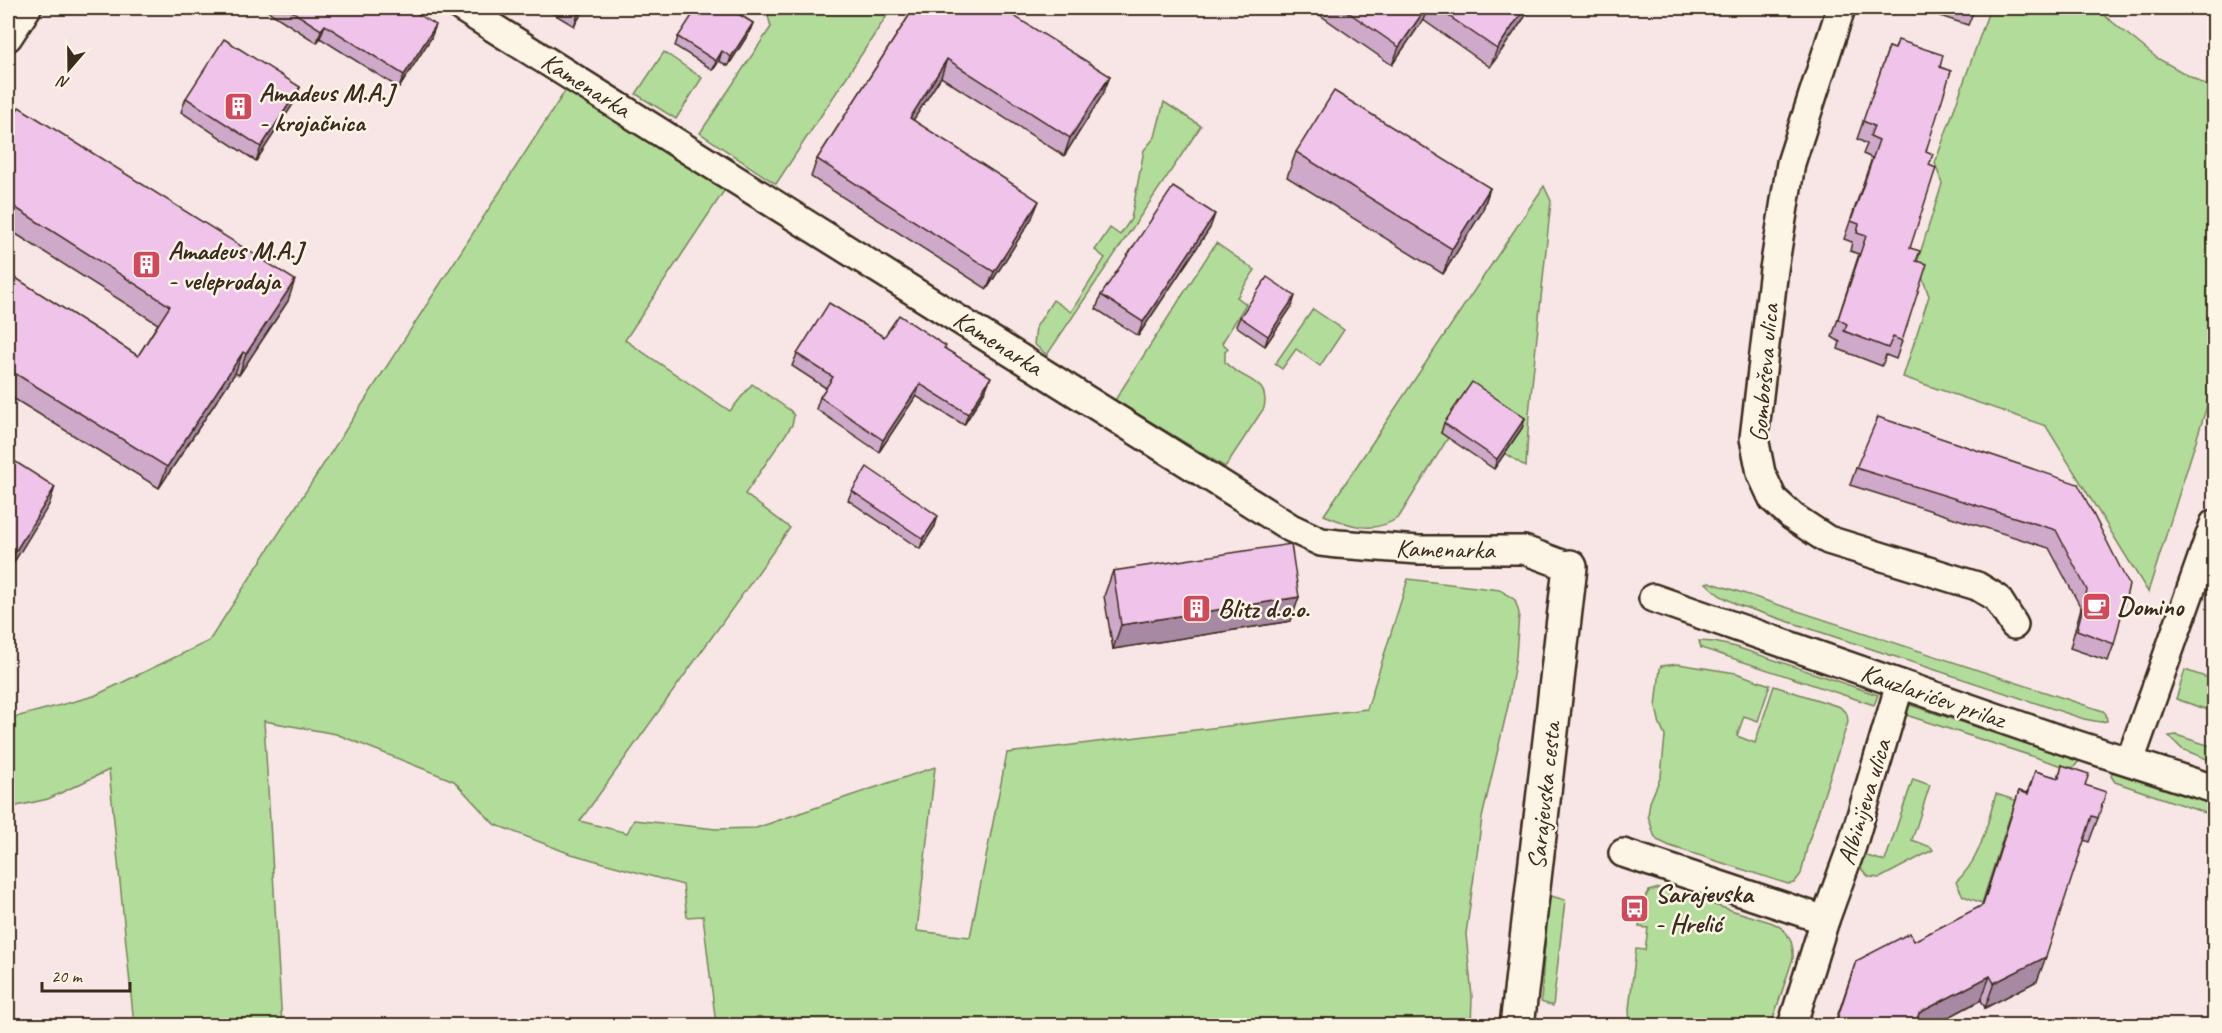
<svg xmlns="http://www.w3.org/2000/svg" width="2222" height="1033" viewBox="0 0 2222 1033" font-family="Caveat,sans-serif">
<rect width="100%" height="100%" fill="#f8e6e6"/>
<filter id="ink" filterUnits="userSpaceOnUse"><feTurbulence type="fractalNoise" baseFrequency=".0167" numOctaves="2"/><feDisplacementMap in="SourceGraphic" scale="12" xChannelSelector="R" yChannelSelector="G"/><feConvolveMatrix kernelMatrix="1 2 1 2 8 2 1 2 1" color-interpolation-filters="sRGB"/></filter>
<g filter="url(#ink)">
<g fill="#b2dc99" stroke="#76835c" stroke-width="1.5">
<path d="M771,8H892L776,184L700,133L771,27L768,16Z"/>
<path d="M1990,8H2095L2157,58L2214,90V384L2148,592L2046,426L1903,377L1929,296L1917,263L1942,184L1935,163Z"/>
<path d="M664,52L702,78L676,119L636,94Z"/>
<path d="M567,88L726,188L625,340L730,411L752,384L791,411L794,416L792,425L745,494L790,528L580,821L627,833L634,820L716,829L756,828L935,767L917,931L970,937L1007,753L1367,709L1408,579L1500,590L1515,600L1519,613L1516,656L1508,706L1482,818L1466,934L1472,997L1471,1025H716L703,916L687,917L683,885L568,853L494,824L454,781L336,734L264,721L282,1025H134L109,770L48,799L8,808V719L94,696L209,641Z"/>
<path d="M1164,102L1201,126L1047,355L1034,344L1036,327L1053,300L1071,312L1105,258L1095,250L1110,228L1120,235L1131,219L1144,150L1155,137Z"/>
<path d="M1544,186L1551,201L1529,414L1526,467L1505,453L1522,428L1441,433L1448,438L1399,517C1374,535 1350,526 1324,515Z"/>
<path d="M1216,243L1255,270L1237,297L1246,304L1222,343L1228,348L1225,351V362C1239,380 1271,378 1264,408L1225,467L1115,400Z"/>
<path d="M1313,309L1344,330L1320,366L1296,349L1282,369L1275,364Z"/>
<path d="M1709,582L2103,711L2106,714L2107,721L2100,722L2084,719L1738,605L1719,595L1706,583Z"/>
<path d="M1699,641L1714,642L1736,647L1878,695L1874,705L1701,648Z"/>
<path d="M1678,664L1736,673L1770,685L1758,721L1744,716L1737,736L1755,743L1774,686L1840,707L1847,714L1848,722L1808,843L1801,874L1794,883L1788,884L1670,846L1657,840L1654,835L1648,816L1650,802L1661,776L1665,736L1660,725L1656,707L1660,669L1661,666Z"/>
<path d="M2185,670L2214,680V712L2176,699Z"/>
<path d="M1907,704L2079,761L2074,767L2068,768L1903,714Z"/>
<path d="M2176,735L2214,747V762L2182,749L2169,736Z"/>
<path d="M2112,772L2214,805V816L2115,782L2111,776Z"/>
<path d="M1913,779L1930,785L1912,840L1931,847L1933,850L1880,878L1869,877L1862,870L1861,861L1867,856L1885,861Z"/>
<path d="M1996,794L2024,803L2010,816L1982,903L1963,896L1956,882C1982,858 1986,826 1996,794Z"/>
<path d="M1659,888L1770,922C1787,928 1794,940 1793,958L1771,1025H1630L1629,1009L1636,949L1645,950L1648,928L1639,927L1642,904L1649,891Z"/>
<path d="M1548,895L1565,900L1553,1006L1541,1002Z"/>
</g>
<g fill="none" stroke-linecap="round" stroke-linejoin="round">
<defs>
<g id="minor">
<path d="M462,8L1291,528L1321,542L1338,544L1419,550H1524L1570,567"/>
<path d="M1841,8L1791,163L1774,269L1754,438L1761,473L1773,499L1793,517L1828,540L1977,586L1997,598L2014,625"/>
<path d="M8,37L27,8"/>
<path d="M1653,598L2050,736L2214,789"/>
<path d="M2130,761L2214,524"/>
<path d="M1623,853L1825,920L1792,1026"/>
<path d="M1825,920L1852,846L1900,684"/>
</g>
<path id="secondary" d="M1517,1026L1570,567"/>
</defs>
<use href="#minor" stroke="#3b2a1e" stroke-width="32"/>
<use href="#secondary" stroke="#3b2a1e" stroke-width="38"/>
<use href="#minor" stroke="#fcf5e5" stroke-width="27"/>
<use href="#secondary" stroke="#fcf5e5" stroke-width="33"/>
</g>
<g fill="#cea9c9" stroke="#3b2a1e" stroke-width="1.5">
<path d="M263,8H408L431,38L399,88L320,38L317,43Z"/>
<path d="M544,8H585L574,26Z"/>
<path d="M914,8L1110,76L1103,94L1064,156L941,77L913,120L1032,218L987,289L811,177L817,159Z"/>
<path d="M1319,8H1531L1490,67L1423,20L1392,65L1317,13Z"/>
<path d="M1918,8H1975L1968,25L1918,9Z"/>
<path d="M734,11L753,23L749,33L728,66L719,61L713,70L675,46L678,37Z"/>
<path d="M1889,47L1940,67L1926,151L1929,165L1910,248L1916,261L1902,341L1896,359L1886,355L1882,366L1838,349L1840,342L1832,337L1859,254L1850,251L1852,242L1844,239L1872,158L1863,154L1867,144L1857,139Z"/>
<path d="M300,87L295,101L256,161L181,112L186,98Z"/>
<path d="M8,127L288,301L239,375L235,373L159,488L8,395V273L138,356L158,324L8,229Z"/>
<path d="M1296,152L1490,188L1482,212L1443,274L1287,177Z"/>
<path d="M1210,228L1138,336L1096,309L1101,295Z"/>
<path d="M1292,306L1265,346L1236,326L1240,317Z"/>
<path d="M884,337L945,349L986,389L964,425L916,396L879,452L816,409L820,397L826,388L792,366L797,354Z"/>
<path d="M1525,418L1522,428L1494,469L1441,433L1444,423Z"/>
<path d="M1856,468L2078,484L2114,644L2108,661L2070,648L2081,608L2049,548L1850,485Z"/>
<path d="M852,491L935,526L920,549L848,500Z"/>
<path d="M1113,571L1291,621L1113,649L1104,596Z"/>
<path d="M2062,765L2085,785L2098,818L2089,842L2084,840L2037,981L1985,1008L1981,1000L1932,1026H1834L1856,961L1914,941L1982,906L2019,791L2027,793L2035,771L2058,778Z"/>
</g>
<g fill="#a889a4" stroke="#3b2a1e" stroke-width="1.5">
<path d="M580,8H585L574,26Z"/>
<path d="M1426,8H1428L1423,20L1392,65L1399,47Z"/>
<path d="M1525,8H1531L1490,67L1497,49Z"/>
<path d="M753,23L749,33L728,66L731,57Z"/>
<path d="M325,25L320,38L317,43L321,30Z"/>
<path d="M436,25L431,38L399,88L404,75Z"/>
<path d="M722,51L719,61L713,70L716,61Z"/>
<path d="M947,59L941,77L903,136L910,118Z"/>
<path d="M1110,76L1103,94L1064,156L1070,138Z"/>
<path d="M300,87L295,101L256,161L261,147Z"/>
<path d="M1490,188L1482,212L1443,274L1452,249Z"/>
<path d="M1039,201L1032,218L987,289L994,272Z"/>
<path d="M1215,214L1210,228L1138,336L1143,322Z"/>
<path d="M295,280L288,301L239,375L246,354Z"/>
<path d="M1295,296L1292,306L1265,346L1268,336Z"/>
<path d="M243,352L235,373L159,488L167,467Z"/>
<path d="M991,377L986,389L964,425L968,414Z"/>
<path d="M920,384L916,396L879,452L883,440Z"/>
<path d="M1525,418L1522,428L1494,469L1497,459Z"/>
<path d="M55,487L49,505L8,572V567L9,562Z"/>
<path d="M938,516L935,526L920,549L923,539Z"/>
<path d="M1299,597L1291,621L1113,649L1121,625Z"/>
<path d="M2046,957L2037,981L1985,1008L1994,983Z"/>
<path d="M1990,976L1981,1000L1932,1026H1915L1919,1013Z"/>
</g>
<g fill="#f0c4ea" stroke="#3b2a1e" stroke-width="1.5">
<path d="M287,8H408L436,25L404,75L325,25L321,30Z"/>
<path d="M697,8H734L732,10L753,23L731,57L722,51L716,61L678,37Z"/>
<path d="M914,8H1001L1110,76L1070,138L947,59L910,118L1039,201L994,272L817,159Z"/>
<path d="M1342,8H1426L1399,47Z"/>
<path d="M1437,8H1525L1497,49Z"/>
<path d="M1962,8H1975L1973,11Z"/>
<path d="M224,39L300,87L261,147L186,98Z"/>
<path d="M1898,40L1943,55L1940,67L1951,71L1926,151L1933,154L1929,165L1936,168L1910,248L1920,251L1916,261L1927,264L1902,341L1893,337L1888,348L1844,331L1847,324L1838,319L1866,236L1857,233L1859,224L1851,221L1879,140L1870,136L1874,126L1863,121L1889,47L1895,49Z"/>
<path d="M1334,91L1490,188L1452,249L1296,152Z"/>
<path d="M19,107L295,280L246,354L243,352L167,467L8,369V273L138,356L170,306L8,203V127Z"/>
<path d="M1173,187L1215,214L1143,322L1101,295Z"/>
<path d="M1267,277L1295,296L1268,336L1240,317Z"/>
<path d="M829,303L884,337L899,315L946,346L944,348L991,377L968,414L920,384L883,440L820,397L833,377L797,354Z"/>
<path d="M1472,382L1525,418L1497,459L1444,423Z"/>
<path d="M1878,417L2078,484L2129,585L2114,644L2077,630L2087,590L2056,530L1856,468Z"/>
<path d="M8,457L55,487L9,562L8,561Z"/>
<path d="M867,467L938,516L923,539L852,491Z"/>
<path d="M1291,544L1299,597L1121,625L1113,571Z"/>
<path d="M2062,765L2089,774L2085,785L2106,792L2098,818L2092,816L2046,957L1994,983L1990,976L1919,1013L1915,1026H1843L1836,1023L1856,961L1910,933L1914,941L1983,905L2019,791L2028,794L2035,771L2059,778Z"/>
</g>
</g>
<defs>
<symbol id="building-square" viewBox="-11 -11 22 22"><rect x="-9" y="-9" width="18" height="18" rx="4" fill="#d1495b" stroke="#fcf5e5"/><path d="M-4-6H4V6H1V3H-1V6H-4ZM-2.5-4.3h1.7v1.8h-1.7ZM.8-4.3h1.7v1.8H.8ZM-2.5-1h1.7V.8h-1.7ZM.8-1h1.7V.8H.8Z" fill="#fff"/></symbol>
<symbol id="cafe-square" viewBox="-11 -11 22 22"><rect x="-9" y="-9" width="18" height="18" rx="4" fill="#d1495b" stroke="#fcf5e5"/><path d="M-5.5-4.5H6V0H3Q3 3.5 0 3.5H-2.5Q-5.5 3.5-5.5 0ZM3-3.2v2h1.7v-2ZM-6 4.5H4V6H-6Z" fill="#fff"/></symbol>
<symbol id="bus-square" viewBox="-11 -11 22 22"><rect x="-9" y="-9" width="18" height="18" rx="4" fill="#d1495b" stroke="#fcf5e5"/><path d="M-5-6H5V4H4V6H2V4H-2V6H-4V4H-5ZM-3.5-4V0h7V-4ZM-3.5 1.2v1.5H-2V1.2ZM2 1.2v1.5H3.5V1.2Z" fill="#fff"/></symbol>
</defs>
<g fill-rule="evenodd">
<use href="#building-square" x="222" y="90" width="33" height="33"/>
<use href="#building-square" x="130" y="248" width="33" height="33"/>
<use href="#cafe-square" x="2080" y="590" width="33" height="33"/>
<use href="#building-square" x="1180" y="592" width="33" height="33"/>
<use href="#bus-square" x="1618" y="892" width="33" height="33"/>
</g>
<g text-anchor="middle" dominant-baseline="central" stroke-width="5" stroke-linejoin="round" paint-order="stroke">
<g font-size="26" fill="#3b2a1e" stroke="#fcf5e5">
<text transform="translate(586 85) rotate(32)">Kamenarka</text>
<text transform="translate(998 343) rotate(32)">Kamenarka</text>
<text transform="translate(1764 373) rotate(-85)">Gomboševa ulica</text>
<text transform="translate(1445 549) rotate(1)">Kamenarka</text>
<text transform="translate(1933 696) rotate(19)">Kauzlarićev prilaz</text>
<text transform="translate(1544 796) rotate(-84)">Sarajevska cesta</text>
<text transform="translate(1864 802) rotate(-73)">Albinijeva ulica</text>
</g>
<g font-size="26" font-weight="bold" fill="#3b2a1e" stroke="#fcf5e5" text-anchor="start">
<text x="259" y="92">Amadeus M.A.J<tspan x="259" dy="30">- krojačnica</tspan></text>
<text x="168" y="250">Amadeus M.A.J<tspan x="168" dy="30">- veleprodaja</tspan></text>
<text x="2117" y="606">Domino</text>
<text x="1218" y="608">Blitz d.o.o.</text>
<text x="1655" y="893">Sarajevska<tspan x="1655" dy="30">- Hrelić</tspan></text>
</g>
</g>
<rect width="2222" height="1033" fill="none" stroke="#fcf5e5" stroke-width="30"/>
<rect x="15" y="15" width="2192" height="1003" fill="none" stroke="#3b2a1e" stroke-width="2" filter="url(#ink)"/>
<g transform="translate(69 69) rotate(200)" stroke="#fcf5e5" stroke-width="4.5" paint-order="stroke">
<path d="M0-4.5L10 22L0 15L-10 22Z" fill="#3b2a1e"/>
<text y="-9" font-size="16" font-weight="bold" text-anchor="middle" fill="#3b2a1e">N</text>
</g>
<path d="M42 982v9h88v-9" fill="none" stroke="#3b2a1e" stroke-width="3"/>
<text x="51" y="982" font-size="18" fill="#3b2a1e" stroke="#fcf5e5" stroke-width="4.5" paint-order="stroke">20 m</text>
</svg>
